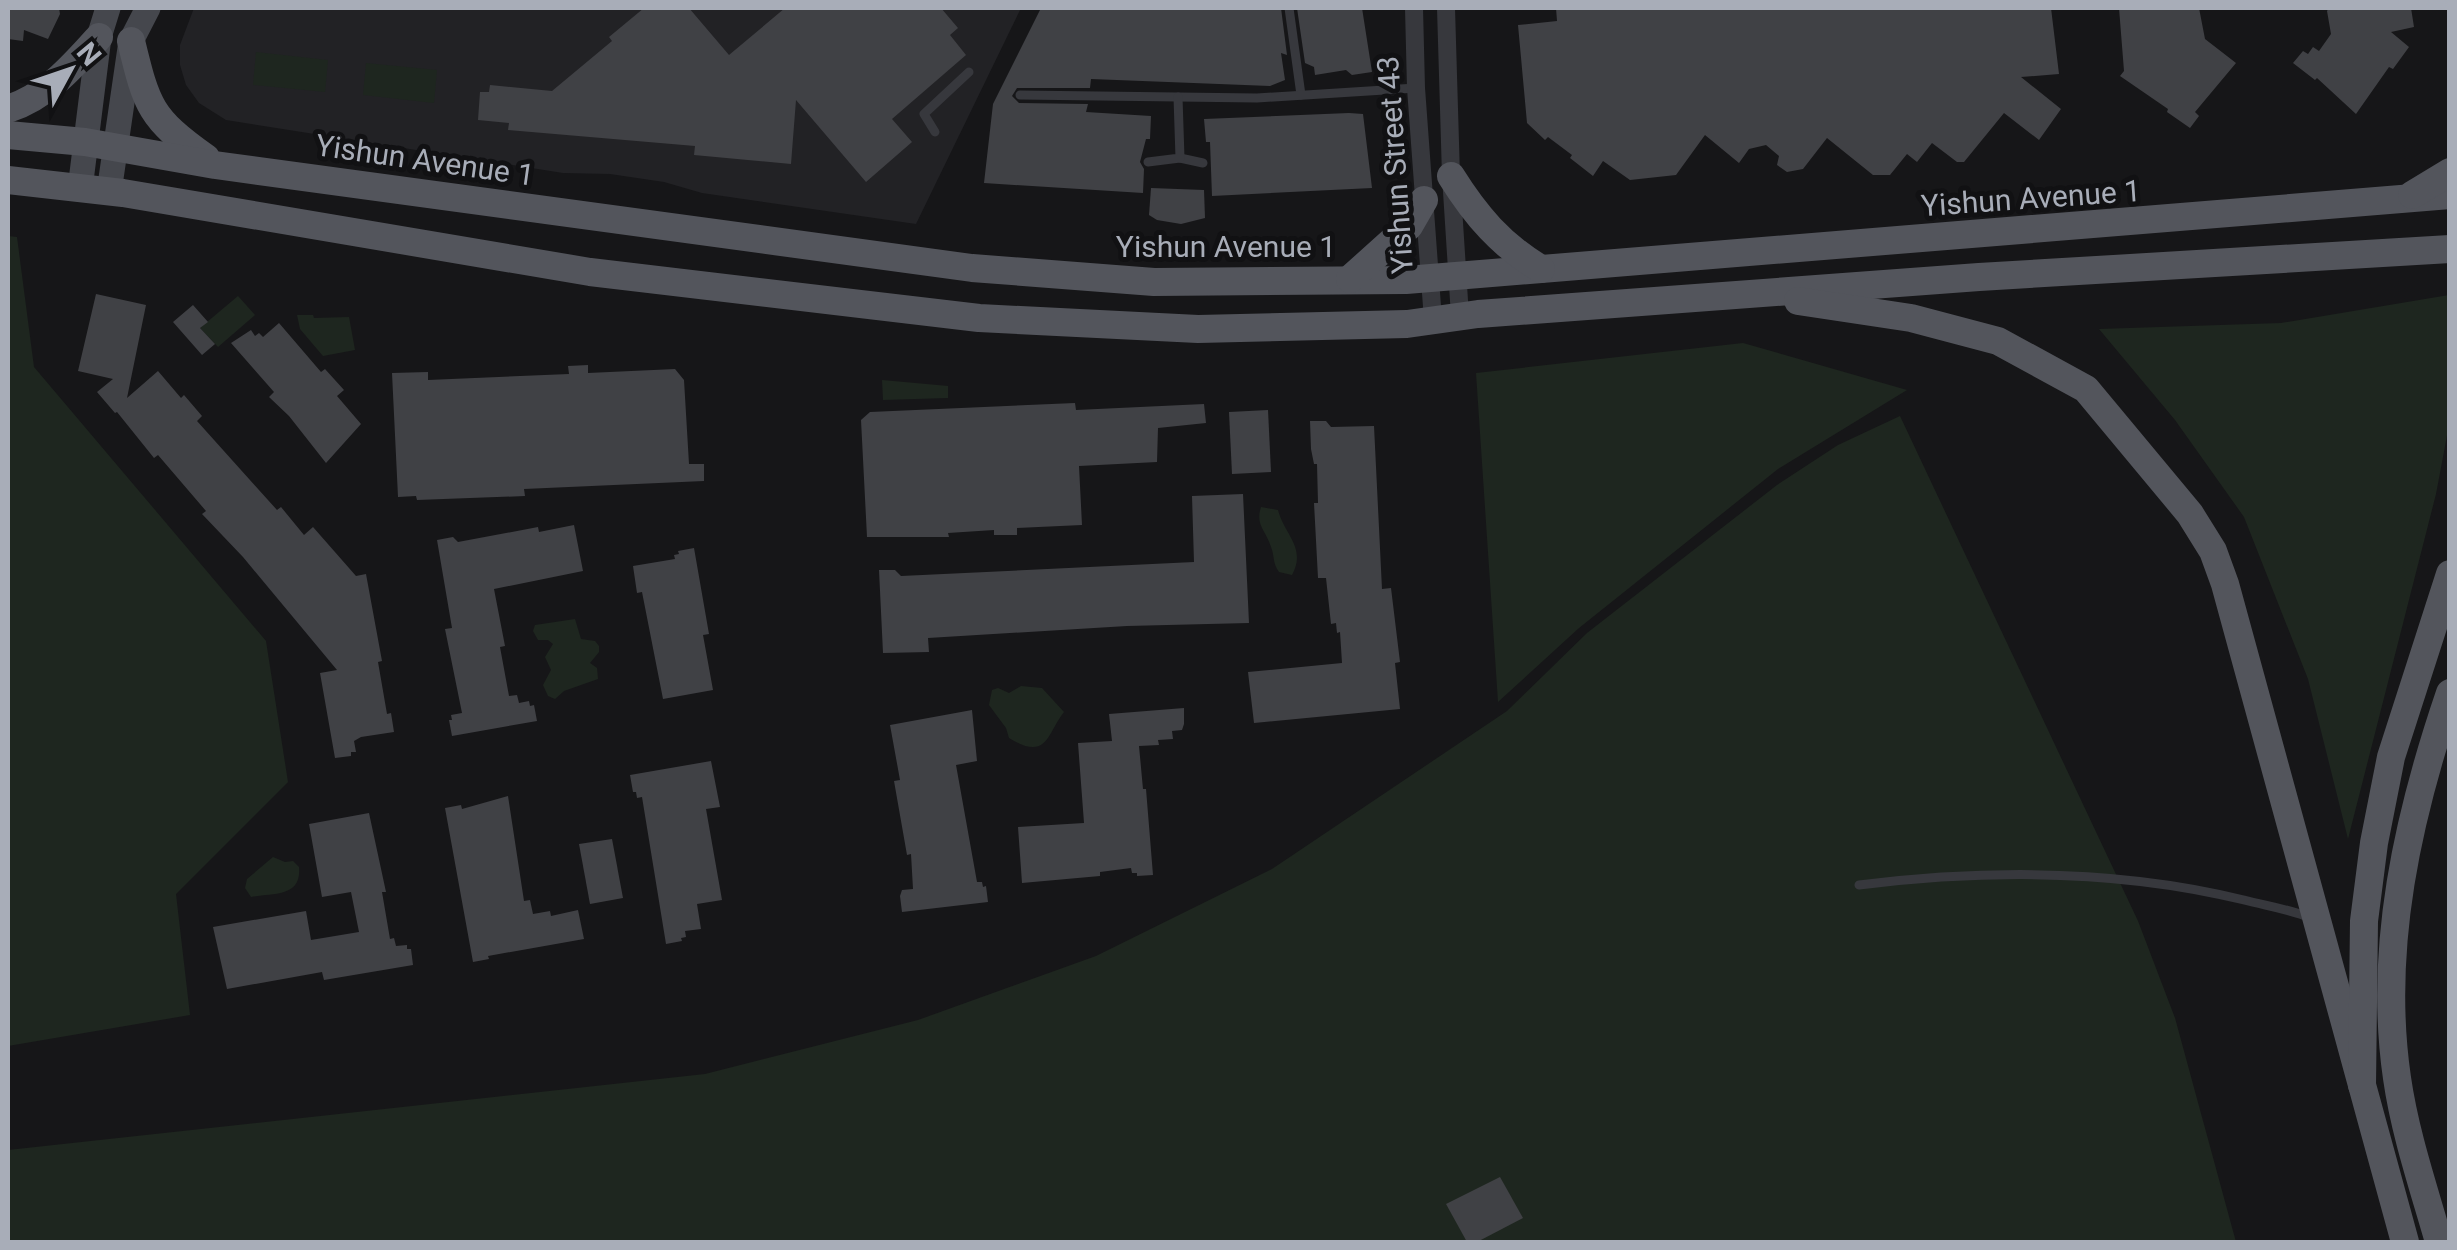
<svg xmlns="http://www.w3.org/2000/svg" width="2457" height="1250" viewBox="0 0 2457 1250" font-family="Roboto,sans-serif">
<rect width="100%" height="100%" fill="#161618"/>
<path fill="#222225" d="M194,8H1021L916,224L702,193L664,182L610,174L563,173L226,120L199,103L186,85L180,65V45Z"/>
<g fill="#1e261f">
<path d="M256,52L328,60L325,92L253,85Z"/>
<path d="M366,63L437,70L434,103L363,95Z"/>
<path d="M8,236L17,237L34,367L266,641L288,782L176,894L190,1015L8,1046Z"/>
<path d="M2449,295V425L2436,494L2348,839L2308,679L2244,517L2175,420L2099,329L2281,323Z"/>
<path d="M238,296L255,315L218,347L200,328Z"/>
<path d="M313,315L314,318L349,317L355,350L323,356L300,329L297,315Z"/>
<path d="M1743,343L1907,390L1778,469L1579,628L1498,702L1476,373Z"/>
<path d="M882,380L948,386V398L883,400Z"/>
<path d="M1900,416L2138,921L2175,1018L2236,1242H8V1150L705,1074L918,1020L1096,956L1272,869L1507,711L1587,633L1777,485L1838,445Z"/>
<path d="M1261,507L1278,510C1284,534 1307,548 1292,575L1279,572C1272,562 1275,557 1271,547C1266,530 1255,526 1261,507Z"/>
<path d="M575,619L581,639L595,641L599,646V652L590,663L597,668L598,679L564,691L555,699L548,696L543,685L551,670L545,657L553,644L548,640H538L533,631L535,625Z"/>
<path d="M1021,686L1042,688L1064,712C1047,733 1048,762 1009,738L1006,728L989,705L992,690L998,688L1009,693Z"/>
<path d="M273,857L285,862L293,861L299,867C302,898 272,893 251,897L245,888L247,879Z"/>
</g>
<g fill="#404145">
<path d="M8,8H59L60,14L48,39L24,30L23,41L8,39Z"/>
<path d="M644,8H689L729,55L785,8H941L958,28L950,35L966,55L892,119L912,142L866,182L796,100L791,164L694,155L695,146L508,130L509,123L478,120L480,92H489L490,85L552,91L612,41L609,37Z"/>
<path d="M1041,8H1281L1287,55L1281,53L1285,80L1270,86L1091,79L1090,88H1017L1012,96L1019,103L1088,104L1086,112L1151,116L1150,139H1146L1140,162L1144,169L1143,193L984,183L993,104Z"/>
<path d="M1297,8H1362L1372,72L1352,75L1346,70L1315,75L1314,67L1305,63Z"/>
<path d="M1556,8H2051L2059,74L2021,77L2061,109L2039,140L2004,113L1964,162H1957L1932,143L1917,162L1907,154L1890,175H1873L1827,138L1803,169L1787,172L1777,165L1779,156L1766,145L1749,149L1739,163L1705,135L1676,175L1630,180L1603,161L1593,176L1570,158L1572,155L1548,137L1545,140L1527,123L1518,25L1557,21Z"/>
<path d="M2119,8H2199L2205,39L2236,63L2195,112L2199,116L2190,128L2167,112L2168,109L2120,76L2124,71Z"/>
<path d="M2329,8H2411L2414,27L2391,32L2409,47L2393,69L2389,67L2356,114L2317,78L2315,80L2293,63L2303,51L2308,54L2313,47L2319,51L2331,34L2327,11Z"/>
<path d="M1349,113L1363,114L1372,188L1212,196L1210,142H1206L1204,119Z"/>
<path d="M1151,188L1204,190L1205,218L1181,224L1157,220L1149,215Z"/>
<path d="M96,294L146,305L127,398L158,371L181,398L184,395L202,416L197,421L277,510L281,507L304,535L313,527L356,576L366,574L382,661L378,662L387,714L391,713L394,732L361,737L354,741L356,752H351V756L335,758L320,673L337,670L243,557L202,514L206,511L158,455L154,458L117,412L115,413L97,392L113,379L78,371Z"/>
<path d="M193,305L208,322L200,328L215,344L202,355L173,322Z"/>
<path d="M279,323L321,372L325,369L344,390L337,396L361,424L326,463L289,416L269,397L274,392L231,343L251,330L255,336L259,333L263,337Z"/>
<path d="M588,365V373L675,369L684,380L689,464H704V481L524,489L525,496L417,500L416,496L398,497L392,373L428,372V380L569,374L568,366Z"/>
<path d="M1075,403L1076,410L1204,404L1206,423L1158,428L1157,462L1079,466L1082,525L1017,528V535H994V530L948,533L949,537H867L861,420L870,412Z"/>
<path d="M1268,410L1271,472L1232,474L1229,412Z"/>
<path d="M1310,421H1326L1331,427L1374,426L1382,589L1391,588L1400,662L1395,663L1400,709L1254,723L1248,672L1342,663L1340,632L1337,633L1336,623L1331,624L1326,578H1318L1314,503H1318L1317,464H1314L1311,449Z"/>
<path d="M1243,494L1249,623L1127,626L928,638L929,652L883,653L879,570H895L901,576L1194,562L1192,496Z"/>
<path d="M574,525L583,571L494,589L505,646L500,647L509,696L517,695L519,703L529,701L530,706L534,705L537,721L452,736L449,720H452L451,715L462,713L445,629L452,628L437,540L453,537L458,542L538,527L539,532Z"/>
<path d="M694,548L709,634L703,635L713,690L663,699L642,592L637,593L633,566L675,559L674,555L679,554L678,551Z"/>
<path d="M1184,708V724L1182,730L1172,731L1173,739L1158,740L1159,745L1139,746L1143,789H1146L1153,875L1137,876V873H1132L1131,868L1100,872V876L1022,883L1018,827L1084,823L1078,743L1112,741L1109,714Z"/>
<path d="M972,710L977,761L956,765L977,882H982L983,887L986,886L988,902L902,912L900,896L902,890L913,889L911,854L907,855L894,781L900,780L890,725Z"/>
<path d="M711,761L720,807L706,809L722,900L697,904L701,929L685,931L686,937L681,938L682,941L666,944L642,797L637,798L636,792H633L630,775Z"/>
<path d="M508,796L524,901L530,900L533,914L550,911L551,916L578,910L584,939L488,956L489,959L473,962L445,808L461,805L462,809Z"/>
<path d="M369,813L386,892H382L390,939L394,938L396,946L407,945V949H411L413,965L324,980L322,972L227,989L213,927L306,911L311,940L359,932L351,892L322,897L309,824Z"/>
<path d="M612,839L623,898L590,904L579,844Z"/>
<path d="M1500,1177L1523,1218L1477,1242H1467L1446,1204Z"/>
</g>
<g fill="none" stroke-linecap="round" stroke-linejoin="round">
<g stroke="#37383d" stroke-width="9">
<path d="M1289,8L1301,95"/>
<path d="M1020,95L1257,98L1416,88"/>
<path d="M935,132L924,114L969,72"/>
<path d="M1180,158L1203,163"/>
<path d="M1148,162L1180,158L1178,97"/>
<path d="M1859,885C1988,869 2118,869 2244,900C2267,906 2289,909 2311,918"/>
</g>
<g stroke="#37383d" stroke-width="18">
<path d="M1414,8L1416,88L1433,320"/>
<path d="M1446,8L1451,176L1460,316"/>
</g>
<g stroke="#45474d" stroke-width="25">
<path d="M80,189L99,37L108,8"/>
<path d="M109,192L131,41L148,8"/>
</g>
<g stroke="#53555c" stroke-width="28">
<path d="M131,41C147,107 150,118 206,158"/>
<path d="M8,109C46,97 73,66 99,37"/>
<path d="M8,135L85,142L215,165L972,268L1154,282L1406,280L2450,195"/>
<path d="M1451,176C1476,216 1501,245 1541,269"/>
<path d="M8,180L123,193L590,272L979,318L1198,329L1407,324L1478,314L1979,277L2450,249"/>
<path d="M2412,195L2450,172"/>
<path d="M1350,279L1409,226L1424,200"/>
<path d="M1798,301L1911,318L1998,341L2086,389L2190,514L2213,551L2225,584L2362,1085"/>
<path d="M2405,1242L2362,1085L2364,921L2374,843L2391,757L2450,574"/>
<path d="M2439,1242C2424,1189 2405,1134 2397,1078C2378,948 2408,816 2450,693"/>
</g>
</g>
<g text-anchor="middle" dominant-baseline="central" stroke-width="10" stroke-linejoin="round" paint-order="stroke">
<g font-size="30" fill="#a8adb8" stroke="#111113">
<text transform="translate(425 160) rotate(8)">Yishun Avenue 1</text>
<text transform="translate(1395 165) rotate(-94)">Yishun Street 43</text>
<text transform="translate(2031 198) rotate(-4)">Yishun Avenue 1</text>
<text x="1226" y="246">Yishun Avenue 1</text>
</g>
</g>
<rect width="2457" height="1250" fill="none" stroke="#a8adb8" stroke-width="20"/>
<g transform="translate(70 70) rotate(50)" stroke="#111113" stroke-width="8" paint-order="stroke">
<path d="M0-8L18 38L0 25L-18 38Z" fill="#a8adb8"/>
<text y="-15" font-size="28" font-weight="bold" text-anchor="middle" fill="#a8adb8">N</text>
</g>
</svg>
